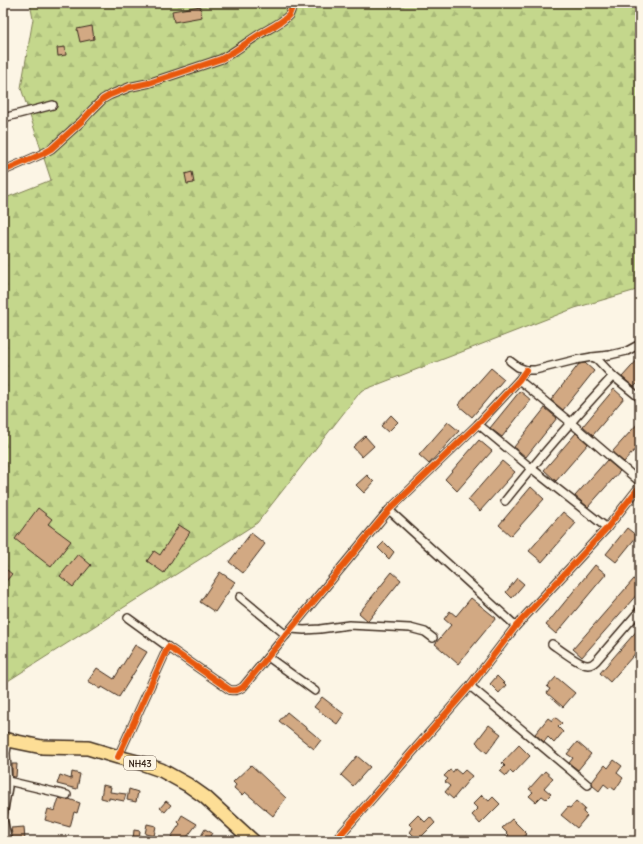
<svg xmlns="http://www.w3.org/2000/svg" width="643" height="844" viewBox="0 0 643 844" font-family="Delius,sans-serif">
<defs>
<pattern id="forest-firs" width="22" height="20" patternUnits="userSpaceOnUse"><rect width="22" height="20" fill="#c4d78c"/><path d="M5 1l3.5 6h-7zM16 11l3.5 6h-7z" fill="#a9b978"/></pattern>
</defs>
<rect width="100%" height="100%" fill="#fcf5e5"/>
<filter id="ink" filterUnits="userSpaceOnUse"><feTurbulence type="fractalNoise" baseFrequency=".025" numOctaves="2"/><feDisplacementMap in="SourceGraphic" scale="8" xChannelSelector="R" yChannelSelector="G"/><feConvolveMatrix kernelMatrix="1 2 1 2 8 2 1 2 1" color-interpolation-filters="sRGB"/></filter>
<g filter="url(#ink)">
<path fill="url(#forest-firs)" stroke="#808055" d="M30,3H640V289L575,308L361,391L257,523L3,684V199L51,180L21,88L33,19Z"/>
<g fill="#d2a983" stroke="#3b2a1e">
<path d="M200,6L202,17L174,22L172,11Z"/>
<path d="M92,26L94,39L80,42L77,29Z"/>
<path d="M65,47L66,55L58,56L57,48Z"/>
<path d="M192,172L194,183L187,184L185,174Z"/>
<path d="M640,357V381L634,387L622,377Z"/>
<path d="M585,363L594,371L563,410L551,400L579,364Z"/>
<path d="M491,368L504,379L472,417L458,405Z"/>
<path d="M614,389L624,398L593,435L583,426Z"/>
<path d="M520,391L531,400L502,437L490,428Z"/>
<path d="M545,408L557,418L526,457L514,447Z"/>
<path d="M391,415L398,422L388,432L381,426Z"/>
<path d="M640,421V444L624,462L613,453V451Z"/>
<path d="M448,422L459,431L429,464L419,455Z"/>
<path d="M576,433L588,444L556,481L544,470Z"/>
<path d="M365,436L374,446L362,457L353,447Z"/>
<path d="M479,440L492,451L457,491L445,479Z"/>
<path d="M607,460L620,471L588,507L575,496Z"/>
<path d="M502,461L515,472L480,511L468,500Z"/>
<path d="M367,475L374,482L364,493L356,485Z"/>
<path d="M531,487L544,499L511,536L499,525Z"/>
<path d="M38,508L52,519L48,524L71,541L51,567L15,539Z"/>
<path d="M563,512L576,523L542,562L529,551Z"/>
<path d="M179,525L190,532L164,573L147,561L154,551L160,555Z"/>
<path d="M627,528L637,536L616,562L606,554Z"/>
<path d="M251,533L265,544L243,573L229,562Z"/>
<path d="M384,542L394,552L389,559L378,548Z"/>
<path d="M78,554L91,565L73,587L60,576Z"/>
<path d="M595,565L606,574L556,634L546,625Z"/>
<path d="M3,567L12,574L3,585Z"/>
<path d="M220,572L235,582L215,612L200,602Z"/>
<path d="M392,572L401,580L368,621L359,613Z"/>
<path d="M640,572V591L582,657L573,649Z"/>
<path d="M517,578L524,584L512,598L506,592Z"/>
<path d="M471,598L496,618L458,664L435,644L451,625L444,619L450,611L456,616Z"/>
<path d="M640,627V648L610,682L600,673Z"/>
<path d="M135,645L147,652L119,697L102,687L101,689L88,681L97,668L114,679Z"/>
<path d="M497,676L506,685L499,693L490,684Z"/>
<path d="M556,677L575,693L563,707L547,693L550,689L547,687Z"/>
<path d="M322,697L344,714L337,724L314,707Z"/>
<path d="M287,712L321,740L314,749L279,721Z"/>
<path d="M555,717L562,723L558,727L563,732L554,743L548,737L544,742L535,734L548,718L552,721Z"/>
<path d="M489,725L501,734L487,753L478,745V744L476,742Z"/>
<path d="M577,742L591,754L578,770L569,763L573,758L567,754Z"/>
<path d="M519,745L530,756L513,774L510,771L506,776L500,771L505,766L502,763Z"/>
<path d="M357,756L370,767L353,786L341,775Z"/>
<path d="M614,760L622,766L617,773L623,778L615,790L611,787L609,788L604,784L599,791L593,786L592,782L605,765L608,768Z"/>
<path d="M12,764H17L16,777H12Z"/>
<path d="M251,765L286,798L273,816L245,792L242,795L234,788L236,785L233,782Z"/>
<path d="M455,769L461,774L465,770L472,776L453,799L445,792L450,786L445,782L448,779L444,776L450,770L453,772Z"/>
<path d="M545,771L553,778L544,788L551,794L546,799L542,796L536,802L529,796L533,792L529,789Z"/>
<path d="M72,772L80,774L77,789L57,784L60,775L71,779Z"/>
<path d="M103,785L111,787L110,792L126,794L124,801L109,798V800L101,798Z"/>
<path d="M129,789L138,792L136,802L127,800Z"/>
<path d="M482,795L489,801L493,797L500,804L480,824L472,815L478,809L473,804Z"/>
<path d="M59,798L66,800L69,799L80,803L77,813L74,812L70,827L45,820L48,809L55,811Z"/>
<path d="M166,801L171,805L165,812L160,808Z"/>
<path d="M576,801L585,809L583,812L587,816L577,828L561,815L568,807L570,808Z"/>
<path d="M182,815L197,824L184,841H177L171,837L180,824L178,822Z"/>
<path d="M418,815L425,822L430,817L435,823L418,840L410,832L413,828L409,824Z"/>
<path d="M512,819L527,834L519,841H502L509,835L502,828Z"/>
<path d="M147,824L156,826L154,836L145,834Z"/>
<path d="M24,827L25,841H13L11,828Z"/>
<path d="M205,829L212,833L207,841H198Z"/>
<path d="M134,830L140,831L139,840L133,839Z"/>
</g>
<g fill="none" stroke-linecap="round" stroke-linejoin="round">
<defs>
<g id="street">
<path d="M3,118L53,105"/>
<path d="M3,171L42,154L51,149L82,121L91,111L103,99L110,95L130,87L149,83L221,59C235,52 247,42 260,34C270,28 282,23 289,15C291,11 292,7 293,3"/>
<path d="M592,357L610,355L627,351L640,344"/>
<path d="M510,361L518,367L526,370H535L575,360L592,357L597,359L613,376L640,398"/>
<path d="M519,380L570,422L640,482"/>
<path d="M478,424L531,468L607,528"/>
<path d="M505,501C539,458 575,417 613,376"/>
<path d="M389,510L516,626"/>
<path d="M240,597L286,635"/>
<path d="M128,618L168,647"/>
<path d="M291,629L304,630L320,629L349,625L410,628L425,632L433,638"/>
<path d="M552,644C558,648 581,666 588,665C591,665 594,663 596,661L640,610"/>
<path d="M268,657L315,691"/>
<path d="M470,686L588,785"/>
<path d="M118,757L168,647L230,690C236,691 238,690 243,687L389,510L478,424L519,380L526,370"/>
<path d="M5,782L8,781L67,795"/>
<path d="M3,815L8,787L6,753L8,741"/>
<path d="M3,821L4,823L8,841"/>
<path d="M335,841L470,686L516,626L607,528L640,486"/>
</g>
<path id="highway" d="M3,739L42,747L88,748L118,757L141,763L161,770L188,785L205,797L253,841"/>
</defs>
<use href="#street" stroke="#3b2a1e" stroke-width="10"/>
<use href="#highway" stroke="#3b2a1e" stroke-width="16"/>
<use href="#street" stroke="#fcf5e5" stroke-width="7"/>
<use href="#highway" stroke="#fdde96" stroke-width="13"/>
<defs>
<g id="cycleway">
<path d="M3,171L42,154L51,149L82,121L91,111L103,99L110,95L130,87L149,83L221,59C235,52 247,42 260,34C270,28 282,23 289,15C291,11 292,7 293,3"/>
<path d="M118,757L168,647L230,690C236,691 238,690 243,687L389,510L478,424L519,380L526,370"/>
<path d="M335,841L470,686L516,626L607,528L640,486"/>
</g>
</defs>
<use href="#cycleway" stroke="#fcf5e5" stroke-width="8"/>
<use href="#cycleway" stroke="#e8590c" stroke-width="6"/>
</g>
</g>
<g text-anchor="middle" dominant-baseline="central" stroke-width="3.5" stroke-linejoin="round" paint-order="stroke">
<rect fill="#fcf5e5" stroke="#75675a" stroke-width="1" x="124" y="756" width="32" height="14" rx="3"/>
<g font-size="9" font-weight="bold" fill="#3b2a1e">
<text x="140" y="763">NH43</text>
</g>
</g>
<rect width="643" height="844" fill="none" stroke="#fcf5e5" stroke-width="16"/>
<rect x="8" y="8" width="627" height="828" fill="none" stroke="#3b2a1e" stroke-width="1.5" filter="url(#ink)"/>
</svg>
